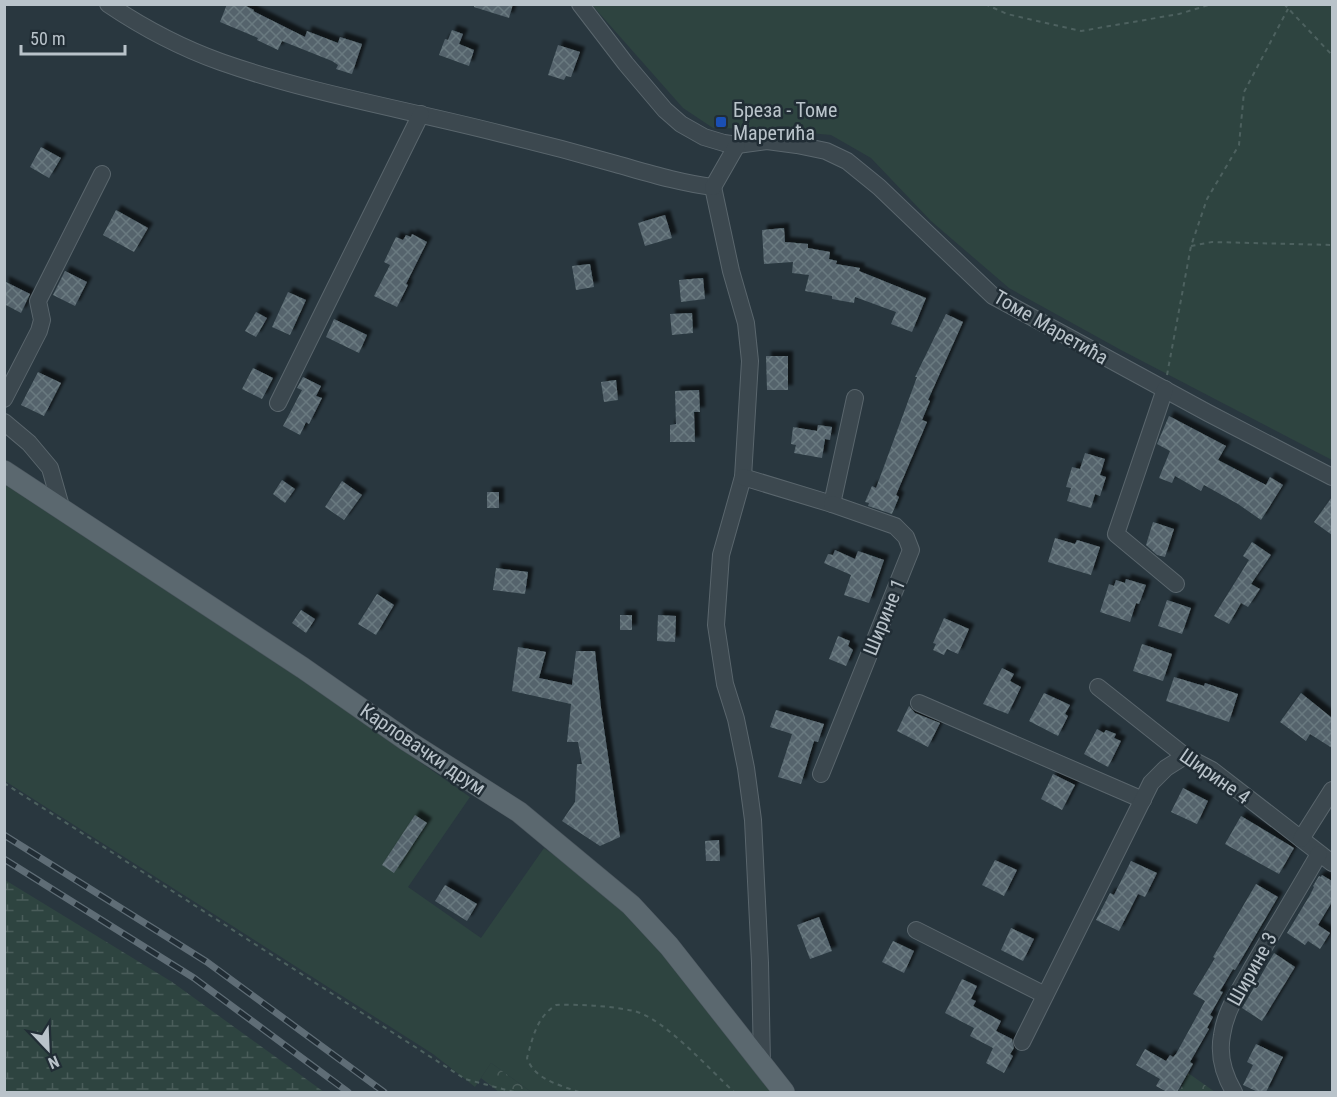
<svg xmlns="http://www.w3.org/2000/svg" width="1337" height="1097" viewBox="0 0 1337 1097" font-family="'Roboto Condensed',sans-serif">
<defs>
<pattern id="forest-crowns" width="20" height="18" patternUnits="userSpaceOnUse" patternTransform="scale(1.5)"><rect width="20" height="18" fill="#2e4440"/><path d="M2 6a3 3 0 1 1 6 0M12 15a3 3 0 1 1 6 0" fill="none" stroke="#4a5d5a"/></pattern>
<pattern id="wetland-marsh" width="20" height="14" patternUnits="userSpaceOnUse" patternTransform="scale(1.5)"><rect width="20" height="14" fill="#2e4440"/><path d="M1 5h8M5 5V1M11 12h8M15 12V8" fill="none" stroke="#4a5d5a"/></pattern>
<pattern id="building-cross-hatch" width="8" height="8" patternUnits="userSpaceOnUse" patternTransform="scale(1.5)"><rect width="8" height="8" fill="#54646c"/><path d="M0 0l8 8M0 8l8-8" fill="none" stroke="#6a7980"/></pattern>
<filter id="shadow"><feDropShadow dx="5" dy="-5" stdDeviation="1.5" flood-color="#0009"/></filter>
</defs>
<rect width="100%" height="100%" fill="#29373f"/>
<g fill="#2e4440">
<path d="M592,5H1332V460L1121,350L1009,288L931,221L871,158L831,135L766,129L713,128L683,108Z"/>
<path d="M4,480L297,676L470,797L408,887L481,938L544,848C571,867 599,887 623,910C679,964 725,1031 774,1092H531L491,1063L475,1087L433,1054L5,781Z"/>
</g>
<g fill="url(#forest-crowns)">
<path d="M491,1063L531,1092H499L481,1078Z"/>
<path d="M1188,1073L1215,1092H1179Z"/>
</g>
<path fill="url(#wetland-marsh)" d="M5,880L172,982L324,1092H5Z"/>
<g fill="url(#building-cross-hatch)" filter="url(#shadow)">
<path d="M227,4H242L254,10L253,11L305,37L307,31L338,43L340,37L362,44L352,74L336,69L338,65L332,61L282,41L278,50L257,40L258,38L220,22Z"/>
<path d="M474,4H513L509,18L474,7Z"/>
<path d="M452,30L463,34L459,44L474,50L469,66L439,55L445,39L448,40Z"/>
<path d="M558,45L580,52L571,77L566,76L564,80L548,75Z"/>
<path d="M41,147L61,158L49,178L30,167Z"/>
<path d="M116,210L148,228L134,252L103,235Z"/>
<path d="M665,215L672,238L645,246L638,223Z"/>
<path d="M784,228L785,242L808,244V248L830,252L829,259L837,261L836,264L860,268L859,271L926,298L912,332L891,324L896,312L855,297L854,303L832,299V296L805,291L809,275L792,273L793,262L764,264L762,230Z"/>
<path d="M412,234L427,242L406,284L408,285L397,307L374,296L390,265L384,262L396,237L403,240L406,235L411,237Z"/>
<path d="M590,264L594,287L576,290L572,266Z"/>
<path d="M65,271L87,282L75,306L53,295Z"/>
<path d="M703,278L705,299L681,302L679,280Z"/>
<path d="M4,281L30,294L21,313L4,304Z"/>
<path d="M288,292L306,300L290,335L272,327Z"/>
<path d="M256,312L267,318L256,337L245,331Z"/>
<path d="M692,313L693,333L672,335L670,314Z"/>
<path d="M946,314L963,322L928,400L930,401L922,420L927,422L896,495L899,497L892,514L868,506L869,503L865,502L872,486L876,488L917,377H915Z"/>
<path d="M334,319L367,335L359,353L326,337Z"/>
<path d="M766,356H788V390H767Z"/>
<path d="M253,368L273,378L262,399L242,389Z"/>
<path d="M38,372L61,383L44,416L21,405Z"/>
<path d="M303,377L321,386L316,396L322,398L309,424L306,422L300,435L283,426L302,390L297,388Z"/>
<path d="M616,380L618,400L604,402L601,382Z"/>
<path d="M699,390L700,412H694L695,442H670V425L676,424L675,391Z"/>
<path d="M1169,416L1226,446L1218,460L1266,485L1270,477L1283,485L1261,520L1238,504L1204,485L1201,491L1175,476L1172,483L1159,478L1170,451L1157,444Z"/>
<path d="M818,425L832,427L830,440L825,439L822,458L794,453L796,445L791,444L793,427L817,431Z"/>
<path d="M1085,453L1105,459L1100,475L1106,477L1100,496L1095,494L1091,508L1067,501L1071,488L1066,487L1072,467L1080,469Z"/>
<path d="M282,480L295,489L285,503L273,494Z"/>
<path d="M342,481L362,495L344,520L325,507Z"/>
<rect x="487" y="492" width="12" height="16"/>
<path d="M1332,497V535L1314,522Z"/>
<path d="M1153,522L1174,529L1165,557L1157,555L1146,545Z"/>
<path d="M1055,538L1075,544L1077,540L1100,547L1091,575L1048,562Z"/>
<path d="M1252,542L1271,555L1251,584L1260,589L1248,607L1241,603L1229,624L1214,616L1249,560L1243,556Z"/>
<path d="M835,550L855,559L858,551L884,560L869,603L844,595L851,575L824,563L828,554L833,555Z"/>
<path d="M496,568L528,572L525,594L493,590Z"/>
<path d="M1126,579L1146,585L1139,604L1136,603L1130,622L1100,612L1109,584L1114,586L1116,580L1125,583Z"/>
<path d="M377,594L394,605L376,635L358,624Z"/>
<path d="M1167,600L1191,608L1182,634L1158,626Z"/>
<path d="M301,610L315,619L306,633L292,623Z"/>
<rect x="620" y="615" width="12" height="15"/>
<path d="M658,615L676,616L675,642L657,641Z"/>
<path d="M944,618L969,629L958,654L947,649L944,655L933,650L936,644L933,643Z"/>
<path d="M838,636L850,641L848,646L853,650L846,666L829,659Z"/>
<path d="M1142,644L1172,654L1163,681L1133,671Z"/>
<path d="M518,647L546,652L539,678L572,685L576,651H595L601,708L620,837L600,846L562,821L575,802L577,764H582L578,742H567L571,704L512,691Z"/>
<path d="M1002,668L1014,674L1010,681L1021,687L1008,714L983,704Z"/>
<path d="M1174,677L1204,686L1205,683L1238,694L1229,722L1166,701Z"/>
<path d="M1044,693L1070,705L1065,714L1068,716L1058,736L1029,721Z"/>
<path d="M1301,693L1332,718V748L1310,734L1306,741L1280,722Z"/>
<path d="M909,706L915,713L940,723L928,747L897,731Z"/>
<path d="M776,710L824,724L818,742L814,741L801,784L778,777L792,734L770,727Z"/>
<path d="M1097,729L1104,733L1106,730L1116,734L1114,738L1121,741L1108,767L1084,754Z"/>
<path d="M1053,774L1075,785L1062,810L1041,799Z"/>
<path d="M1183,788L1208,801L1197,824L1171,812Z"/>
<path d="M415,815L427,823L394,873L382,865Z"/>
<path d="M1241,816L1294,848L1279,874L1225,844Z"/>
<path d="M719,840L720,861H706L705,841Z"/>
<path d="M995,860L1017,870L1004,896L982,885Z"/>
<path d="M1131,861L1157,873L1145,897L1138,894L1119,931L1096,920L1110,893L1114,895Z"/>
<path d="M1322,875L1332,881V902L1318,925L1330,933L1320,949L1308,941L1305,945L1287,933L1310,895L1314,887L1313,886L1319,876L1321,877Z"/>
<path d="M1256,884L1278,897L1235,970L1233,969L1220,991L1223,992L1210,1015L1213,1017L1207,1028L1209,1029L1190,1062L1193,1064L1177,1092H1167L1156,1086L1160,1079L1136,1065L1145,1049L1166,1061L1170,1055L1173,1057L1176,1054L1205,1001L1193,994L1215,958L1213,957Z"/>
<path d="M445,885L477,904L467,921L435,901Z"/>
<path d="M819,917L832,951L810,959L797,925Z"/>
<path d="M1011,928L1034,939L1023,961L1001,950Z"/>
<path d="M893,941L914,951L904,973L882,962Z"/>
<path d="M1274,953L1295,967L1262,1021L1242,1008Z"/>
<path d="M962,979L977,986L971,999L976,1001L973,1006L1001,1021L996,1031L1012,1039L1014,1048L1010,1054L1013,1056L1004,1073L986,1063L993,1048L970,1036L974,1028L945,1013Z"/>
<path d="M1256,1044L1283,1057L1266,1092H1258L1243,1085L1253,1065L1247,1062Z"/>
</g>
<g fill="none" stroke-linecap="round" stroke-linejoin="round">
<defs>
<g id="minor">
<path d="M108,4C142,27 182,48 221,62C312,94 409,110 502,134C540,143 578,153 616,164C648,173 680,183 713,187"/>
<path d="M580,4L626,64L665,110L681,124L704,137L724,143L737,145L767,141L797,145L826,151L847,161L879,187L993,296L1208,413L1332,477"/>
<path d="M713,187L731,271L746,323L750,361L743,477L721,555L716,625L725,684L736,719L746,768L753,820L760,963L762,1064"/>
<path d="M713,187L737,145"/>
<path d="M1165,389L1116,534L1176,584"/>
<path d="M4,399L39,331L42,320L38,301L102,174"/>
<path d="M278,403L421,114"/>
<path d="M4,422L29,443L50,468L62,510"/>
<path d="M743,477L832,504L855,398"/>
<path d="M1098,687L1185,756L1212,770L1332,863"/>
<path d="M919,703L1143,800"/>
<path d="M821,774L911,550L906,537L895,526L832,504"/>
<path d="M1301,839L1332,790"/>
<path d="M916,930L1045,995"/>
<path d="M1022,1042L1151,783L1166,768L1185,756"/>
<path d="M1234,1092C1224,1075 1218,1056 1222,1035C1225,1012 1238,993 1249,973C1272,933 1296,894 1319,854"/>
</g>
<path id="major" d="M4,471L303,668L406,740L519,812L631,905L669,946L784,1092"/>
</defs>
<use href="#minor" stroke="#5a666d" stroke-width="18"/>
<use href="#major" stroke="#49545c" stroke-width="22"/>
<g stroke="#4d615f" stroke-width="2" stroke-dasharray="4.5 4.5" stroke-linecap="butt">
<path d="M985,4L1007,14L1081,31L1179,14L1212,4"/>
<path d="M1284,4L1332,55"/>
<path d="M1191,246L1212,242L1332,245"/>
<path d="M1167,375L1191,246L1207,199L1239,145L1244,92L1288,9"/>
<path d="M4,783L465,1079L514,1092"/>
<path d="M579,1092C559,1085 534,1079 527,1058C533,1036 537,1017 556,1005C580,1004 611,1006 634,1011C664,1018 711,1071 734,1092"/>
</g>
<use href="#minor" stroke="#3c484f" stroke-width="16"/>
<use href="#major" stroke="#5b686f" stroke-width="21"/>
<defs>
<g id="rail">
<path d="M4,835L207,962L384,1092"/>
<path d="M4,859L194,978L348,1092"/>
</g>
</defs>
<use href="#rail" stroke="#5f6d76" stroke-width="7"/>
<use href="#rail" stroke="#212d35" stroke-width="4.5" stroke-dasharray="14" stroke-linecap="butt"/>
</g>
<rect fill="#1a4fb4" stroke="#212d35" stroke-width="2" x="715" y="116" width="12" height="12" rx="3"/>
<g text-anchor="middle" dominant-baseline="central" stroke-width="5" stroke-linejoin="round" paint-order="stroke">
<g font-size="20" fill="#b9c3ca" stroke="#212d35" text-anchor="start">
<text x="733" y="110">Бреза - Томе<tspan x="733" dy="23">Маретића</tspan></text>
</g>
<g font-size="20" fill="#b9c3ca" stroke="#212d35">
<text transform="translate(1051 327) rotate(30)">Томе Маретића</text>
<text transform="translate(884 617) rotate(-68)">Ширине 1</text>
<text transform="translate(423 749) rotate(34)">Карловачки друм</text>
<text transform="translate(1215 776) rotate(35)">Ширине 4</text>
<text transform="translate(1252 969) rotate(-61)">Ширине 3</text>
</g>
</g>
<rect width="1337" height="1097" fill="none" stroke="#b9c3ca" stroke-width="12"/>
<g transform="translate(48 1049) rotate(157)" stroke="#212d35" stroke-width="4.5" paint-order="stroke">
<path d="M0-4.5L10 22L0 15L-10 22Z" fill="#b9c3ca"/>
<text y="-9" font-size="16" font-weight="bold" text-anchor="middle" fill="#b9c3ca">N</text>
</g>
<path d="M21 45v9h104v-9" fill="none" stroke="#b9c3ca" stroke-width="3"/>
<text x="30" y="45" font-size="18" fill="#b9c3ca" stroke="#212d35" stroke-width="4.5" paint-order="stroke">50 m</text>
</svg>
